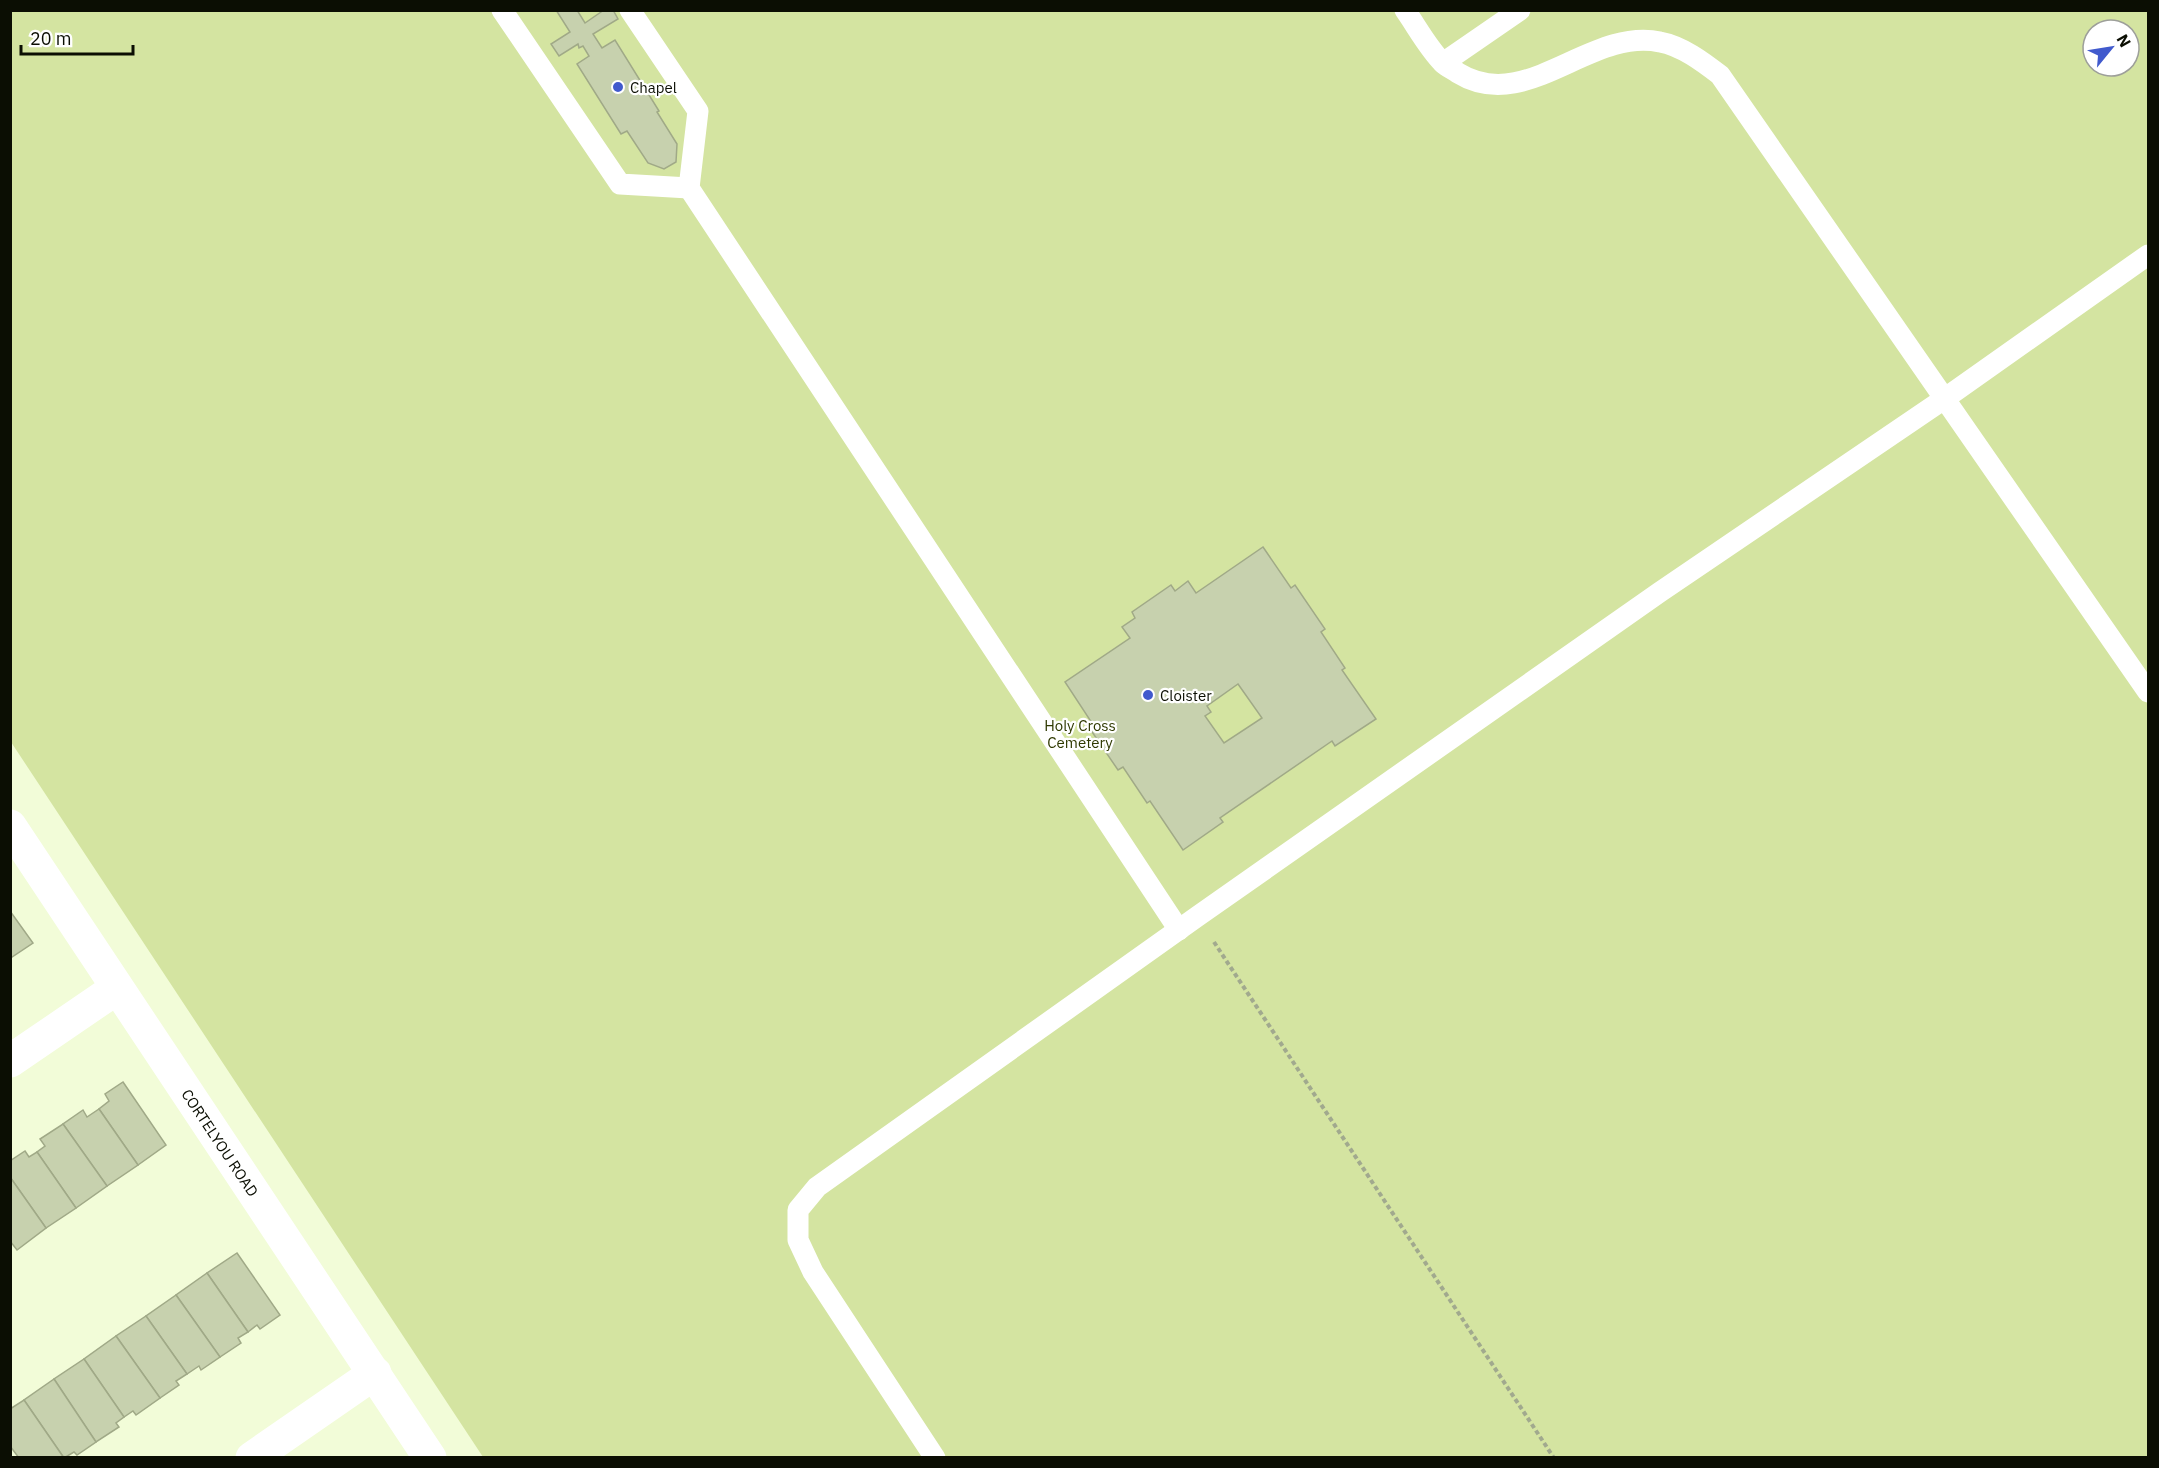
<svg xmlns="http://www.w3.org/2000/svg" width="2159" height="1468" viewBox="0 0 2159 1468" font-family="'IBM Plex Sans',sans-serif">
<rect width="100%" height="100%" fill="#f2fcd8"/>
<path fill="#d4e4a1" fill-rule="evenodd" d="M10,11H2148V1457H483L11,742ZM2093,30H2129V66H2093Z"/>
<g fill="#c7d1ae" stroke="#a0a987" stroke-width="1.5" fill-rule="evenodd">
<path d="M556,10H577L585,23L604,10H613L618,19L593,34L602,48L615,40L659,111L657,112L677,144L676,162L664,169L648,163L627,131L621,134L577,64L589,56L583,46L579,48L578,44L559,56L551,44L570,32Z"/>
<path d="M1263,547L1291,588L1295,585L1325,629L1321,632L1345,668L1342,670L1376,719L1335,746L1332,741L1220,818L1223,822L1183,850L1150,801L1147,803L1123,767L1118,770L1088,726L1092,723L1065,682L1130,638L1122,627L1135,618L1132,612L1171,585L1175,591L1188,581L1196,593ZM1238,684L1262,718L1224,743L1205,716L1211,712L1207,706Z"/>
<path d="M10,911L33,943L12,957L10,955Z"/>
<path d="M123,1082L166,1145L138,1165L99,1109L109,1101L105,1094Z"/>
<path d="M99,1109L138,1165L107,1186L63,1124L83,1110L87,1117Z"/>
<path d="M63,1124L107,1186L76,1208L37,1152L45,1146L40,1139Z"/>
<path d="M25,1151L29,1157L37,1152L76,1208L46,1228L10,1177V1161Z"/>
<path d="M10,1177L46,1228L17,1250L10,1241Z"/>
<path d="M237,1253L280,1315L260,1329L257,1325L248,1332L207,1273Z"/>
<path d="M207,1273L248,1332L238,1338L241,1343L220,1357L176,1295Z"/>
<path d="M176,1295L220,1357L201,1370L199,1366L187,1374L146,1316Z"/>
<path d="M146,1316L187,1374L176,1381L179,1385L160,1398L116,1336Z"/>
<path d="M116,1336L160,1398L136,1415L133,1411L124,1417L84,1359Z"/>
<path d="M84,1359L124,1417L116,1423L119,1427L96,1442L54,1379Z"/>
<path d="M54,1379L96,1442L77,1455L74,1452L64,1458L24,1400Z"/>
<path d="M24,1400L64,1458H19L10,1446V1409Z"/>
</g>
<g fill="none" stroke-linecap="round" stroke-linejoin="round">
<path stroke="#a1a98e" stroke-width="4" stroke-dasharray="4.5 3" stroke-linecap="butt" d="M1214,942L1554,1458"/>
<g stroke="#fff" stroke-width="21">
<path d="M502,10L620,184L689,188"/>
<path d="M630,10L698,111L689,188L1179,930"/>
<path d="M1405,10C1417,27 1428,48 1443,63C1447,67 1454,70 1458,73C1526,115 1590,27 1660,42C1682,46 1703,62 1720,75L2148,692"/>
<path d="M1443,63L1520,10"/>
<path d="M935,1458L813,1272L798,1240V1210L817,1187L1198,916L1660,592L1944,399L2148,255"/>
</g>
<g stroke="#fff" stroke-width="33">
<path id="s1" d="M10,826L430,1458"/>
<path d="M10,1061L117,988"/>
<path d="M252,1458L375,1373"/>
</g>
</g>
<g fill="#415acd" stroke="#fff" stroke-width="2">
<circle cx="618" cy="87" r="6"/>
<circle cx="1148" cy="695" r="6"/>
</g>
<g text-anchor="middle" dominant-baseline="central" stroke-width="4.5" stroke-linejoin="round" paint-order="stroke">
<g font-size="15" fill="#0b0e03" stroke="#fff" text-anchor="start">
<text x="630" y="87">Chapel</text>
<text x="1160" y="695">Cloister</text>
</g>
<g font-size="15" fill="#2f3900" stroke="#fff">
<text x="1080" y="725">Holy Cross<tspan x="1080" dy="17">Cemetery</tspan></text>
</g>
<g font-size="15" fill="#0b0e03" stroke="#fff">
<text stroke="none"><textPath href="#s1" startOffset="380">CORTELYOU ROAD</textPath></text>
</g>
</g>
<rect width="2159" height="1468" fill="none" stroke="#0b0e03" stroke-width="24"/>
<g transform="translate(2111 48) rotate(60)"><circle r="28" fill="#ffffff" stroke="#9d9f9a" stroke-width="1.5"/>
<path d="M0-4.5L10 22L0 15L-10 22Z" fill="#415acd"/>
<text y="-9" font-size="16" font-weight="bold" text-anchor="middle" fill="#0b0e03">N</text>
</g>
<path d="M21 45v9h112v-9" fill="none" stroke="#0b0e03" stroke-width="3"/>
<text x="30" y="45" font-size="18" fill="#0b0e03" stroke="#ffffff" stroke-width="4.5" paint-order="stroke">20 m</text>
</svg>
